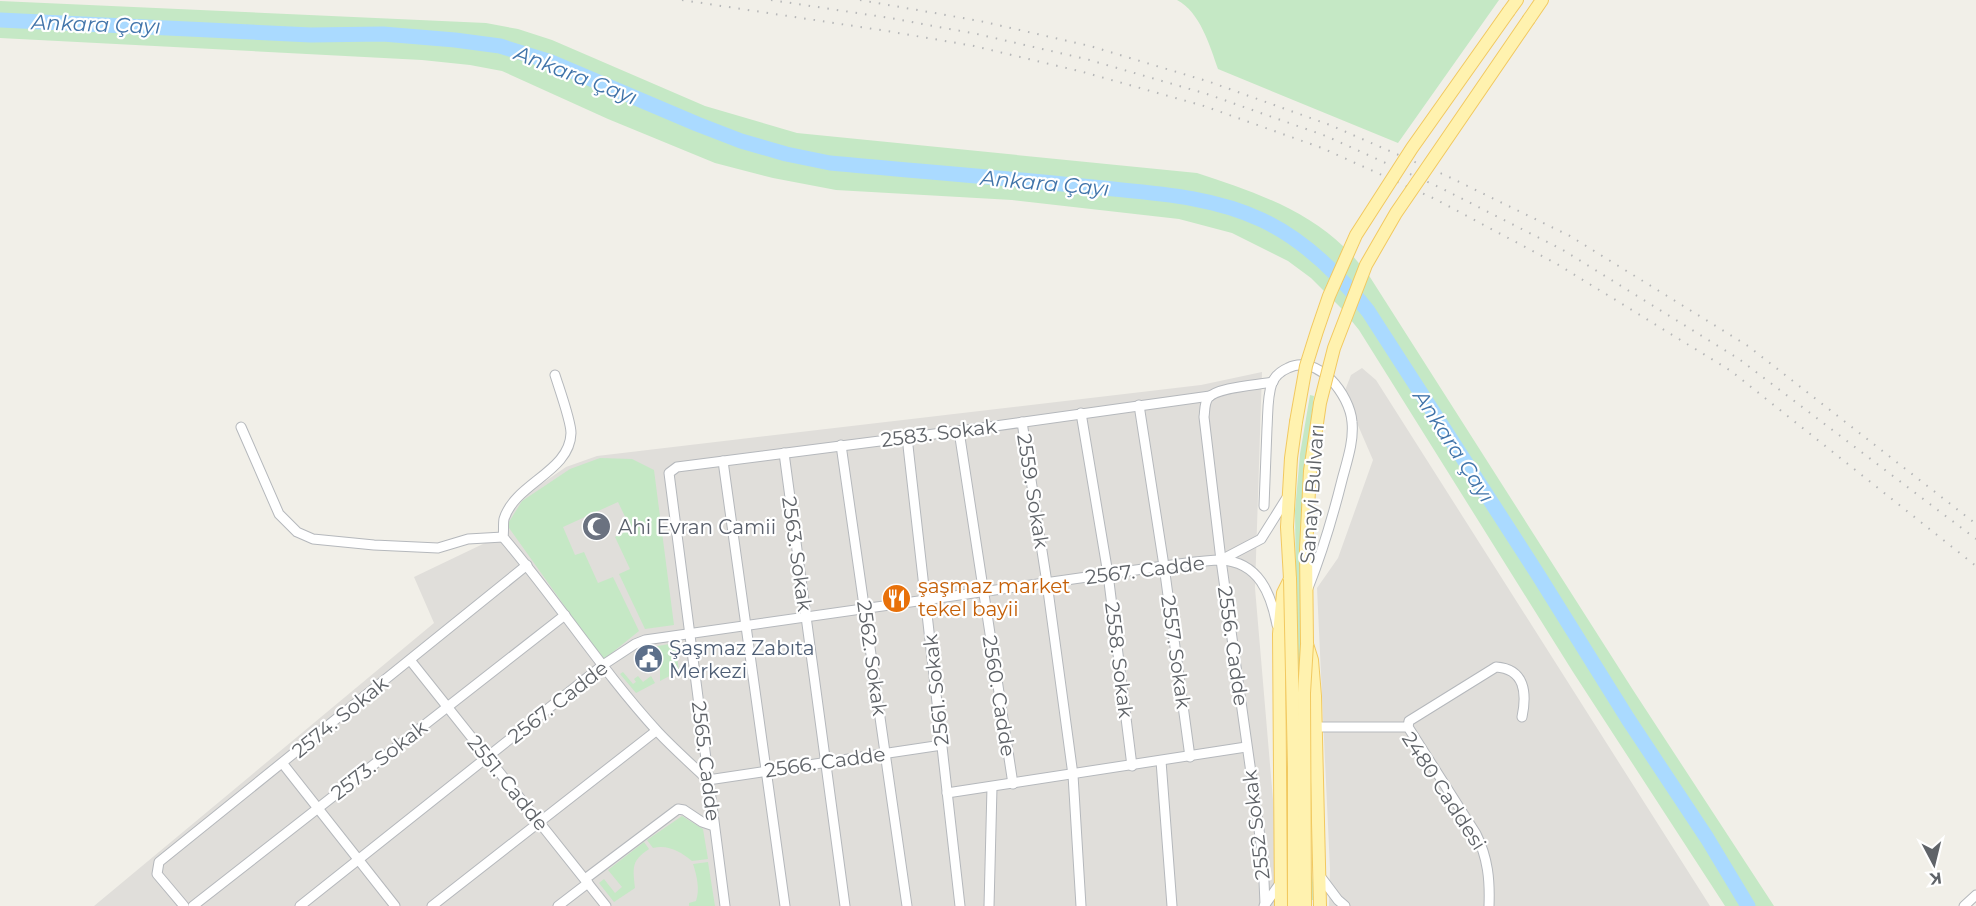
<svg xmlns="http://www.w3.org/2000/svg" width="1976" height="906" viewBox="0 0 1976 906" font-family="Montserrat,sans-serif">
<rect width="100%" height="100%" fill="#f1efe8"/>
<g fill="#e0deda">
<path d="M1362,368L1376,380L1710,906H1329L1330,869L1317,588L1338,558L1373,460L1344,393L1351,375Z"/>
<path d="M1262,372L1255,588L1282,906H94L434,623L414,577L485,543L498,532L518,500L566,467L597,456L1201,385Z"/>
</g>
<g fill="#c5e8c5">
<path d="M1177,0H1499L1398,143L1218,69C1210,46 1200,12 1177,0Z"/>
<path d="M0,1L486,23L518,29L552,40L705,106L797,133L1197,173C1249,190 1304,208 1344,247C1353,255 1360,265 1368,274L1633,690L1774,906H1725L1573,672L1359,330L1342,309L1311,278L1288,261L1232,233L1179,219L1012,200L836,190L773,178L715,163L608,119L502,71L470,65L422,60L0,38Z"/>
<path d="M1310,395L1314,396L1303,482L1301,538L1310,865L1316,900H1300L1295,511L1300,454Z"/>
<path d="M600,458L632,459L654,470L674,625L645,629L619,574L630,569L615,537L631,529L618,502L563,527L575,555L584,552L598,583L613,577L639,631L603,660L507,525L522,501L570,469Z"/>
<path d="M675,643L679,671L660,681V666L652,647Z"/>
<path d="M623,672L633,684L636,682L634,679L638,676L643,682L651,676L655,683L636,693L620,674Z"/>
<path d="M682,816L703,829L708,859L692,861C681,852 668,844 653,848L647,840Z"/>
<path d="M644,842L649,849C631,861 633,867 635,888L614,902L599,883L604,879L615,893L622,887L608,870Z"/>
<path d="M708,862L715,906H689V903L696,901C700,890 697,876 693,864Z"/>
</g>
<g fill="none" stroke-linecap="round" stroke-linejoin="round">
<path stroke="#aadaff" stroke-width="15" d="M0,20L311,35L383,34L455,40L500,46L551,62L697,124L741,141L786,154L830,163C917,171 1005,178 1093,187C1149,193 1209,195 1262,220C1304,240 1339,274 1368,311L1537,573L1628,719L1707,838L1748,906"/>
<defs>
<g id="minor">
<path d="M555,375C559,388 571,421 571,433C570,472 515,483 504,519C503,524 504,532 503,537C557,600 602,671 658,732C674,749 691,764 708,780L942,745"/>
<path d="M1139,405L1164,566L1190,757"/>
<path d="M1081,413L1108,574L1132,766"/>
<path d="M1022,422L1047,583L1073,775L1081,906"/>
<path d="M241,427L279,514L297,532L313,539L374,545L438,548L468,539L503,537"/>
<path d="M959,431L1013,784"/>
<path d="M907,437L960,906"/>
<path d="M841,445L907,906"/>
<path d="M784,453L845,906"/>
<path d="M723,461L785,906"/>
<path d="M1264,506C1265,480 1266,454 1267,428C1268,414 1267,397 1272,383C1275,376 1281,371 1288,368C1318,353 1350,395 1352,422C1354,441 1347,461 1342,480C1333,516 1322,553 1308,588"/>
<path d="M1221,560L1261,539L1288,496"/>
<path d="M410,660L606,906"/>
<path d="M1316,727H1408L1476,834C1488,858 1490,880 1489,906"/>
<path d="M1408,727L1409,721L1496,667C1525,669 1527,693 1522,717"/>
<path d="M1161,761L1172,906"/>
<path d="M283,764L395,906"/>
<path d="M947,793L1246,747"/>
<path d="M1320,876L1338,900L1345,906"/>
<path d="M585,879L678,809L684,810L702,822L714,826"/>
<path d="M1265,904L1263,858L1221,560L1204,417C1205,411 1204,404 1208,398C1217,387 1258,385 1273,382"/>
<path d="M184,906L157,874L159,862L527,565"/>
<path d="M193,906L565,615"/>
<path d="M300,906L603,665L635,644L645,640L1164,566C1183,564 1202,560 1221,560C1259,562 1271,594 1277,625"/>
<path d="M432,906L656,731"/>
<path d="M558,906L588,883"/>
<path d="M725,906L669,473L677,467L981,428L1210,396"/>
<path d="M989,906L992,787"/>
<path d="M1264,906L1281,882"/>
<path d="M1964,906L1976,895"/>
</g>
<g id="major">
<path d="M1509,11L1517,0"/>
<path d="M1529,19L1542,0"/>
<path d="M1310,471L1306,549L1307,644L1312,660L1315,696L1320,906"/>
<path d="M1281,906L1279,634L1283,593L1290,579L1287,527L1291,458L1296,422"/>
</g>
</defs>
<use href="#minor" stroke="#b5b8bc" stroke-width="11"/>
<use href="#major" stroke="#f2c960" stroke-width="14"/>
<use href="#minor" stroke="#fff" stroke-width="9"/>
<use href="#major" stroke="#fff2af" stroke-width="12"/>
<g stroke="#b6b7b8" stroke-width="2" stroke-dasharray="1.5 8" stroke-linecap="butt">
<path d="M682,0L887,31L974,46L1083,72L1204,106L1322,148L1435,199L1557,264L1731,371L1976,566"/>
<path d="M771,0L890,18L977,34L1086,59L1207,94L1326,136L1441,188L1563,250L1739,359L1976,539"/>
<path d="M860,0L980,21L1090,46L1210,82L1330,125L1447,176L1570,236L1748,346L1976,524"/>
</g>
<defs>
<g id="major-bridge">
<path d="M1296,422L1306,366L1317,331L1329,296L1356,235L1412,148L1509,11"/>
<path d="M1310,471L1320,403L1334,348L1366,265L1396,213L1529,19"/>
<path d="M1290,579L1294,768V906"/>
<path d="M1305,906L1304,693L1307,644"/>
</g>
</defs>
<use href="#major-bridge" stroke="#f2c960" stroke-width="14" stroke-linecap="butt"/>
<use href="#major-bridge" stroke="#fff2af" stroke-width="12"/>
</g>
<defs>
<symbol id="mosque-disc" viewBox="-11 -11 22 22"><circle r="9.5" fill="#6b7280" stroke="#fff"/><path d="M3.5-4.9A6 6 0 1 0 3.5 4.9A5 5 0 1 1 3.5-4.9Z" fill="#fff"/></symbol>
<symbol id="restaurant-disc" viewBox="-11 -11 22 22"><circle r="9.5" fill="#e8710a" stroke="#fff"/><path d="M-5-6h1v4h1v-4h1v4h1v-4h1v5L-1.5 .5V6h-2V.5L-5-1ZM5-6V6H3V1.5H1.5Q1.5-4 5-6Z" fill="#fff"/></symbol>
<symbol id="civic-disc" viewBox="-11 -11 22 22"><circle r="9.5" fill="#5c6f8a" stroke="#fff"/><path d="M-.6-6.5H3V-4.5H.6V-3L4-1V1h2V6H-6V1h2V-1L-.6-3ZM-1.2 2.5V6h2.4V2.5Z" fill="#fff"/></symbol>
</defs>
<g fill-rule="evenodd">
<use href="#mosque-disc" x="580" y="510" width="33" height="33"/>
<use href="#restaurant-disc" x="880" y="582" width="33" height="33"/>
<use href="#civic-disc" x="632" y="642" width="33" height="33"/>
</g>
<g text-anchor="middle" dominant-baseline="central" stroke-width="4.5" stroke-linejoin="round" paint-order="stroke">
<g font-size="20" fill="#5f6368" stroke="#fff">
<text transform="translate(939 433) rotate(-7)">2583. Sokak</text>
<text transform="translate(1033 491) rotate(81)">2559. Sokak</text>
<text transform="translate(1312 494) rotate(-86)">Sanayi Bulvarı</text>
<text transform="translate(797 554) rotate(82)">2563. Sokak</text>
<text transform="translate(1145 570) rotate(-7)">2567. Cadde</text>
<text transform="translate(1233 646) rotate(82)">2556. Cadde</text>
<text transform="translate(1176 652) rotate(82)">2557. Sokak</text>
<text transform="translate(872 658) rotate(82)">2562. Sokak</text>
<text transform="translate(1119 660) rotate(83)">2558. Sokak</text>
<text transform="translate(936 690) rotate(-96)">2561. Sokak</text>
<text transform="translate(999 696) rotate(81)">2560. Cadde</text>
<text transform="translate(558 702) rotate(-38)">2567. Cadde</text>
<text transform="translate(340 717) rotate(-39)">2574. Sokak</text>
<text transform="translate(379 760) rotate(-38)">2573. Sokak</text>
<text transform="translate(706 761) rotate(83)">2565. Cadde</text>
<text transform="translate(825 762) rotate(-8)">2566. Cadde</text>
<text transform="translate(508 783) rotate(51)">2551. Cadde</text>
<text transform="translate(1444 791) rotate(57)">2480 Caddesi</text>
<text transform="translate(1256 825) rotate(-97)">2552 Sokak</text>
</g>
<g font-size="20" fill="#5b616d" stroke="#fff" text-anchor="start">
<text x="618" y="527">Ahi Evran Camii</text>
</g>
<g font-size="20" fill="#c56008" stroke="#fff" text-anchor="start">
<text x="918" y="586">şaşmaz market<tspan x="918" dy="23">tekel bayii</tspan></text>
</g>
<g font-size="20" fill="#4e5e75" stroke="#fff" text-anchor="start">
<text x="669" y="648">Şaşmaz Zabıta<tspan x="669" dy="23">Merkezi</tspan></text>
</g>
<g font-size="21" font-style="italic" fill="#4174aa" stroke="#fff">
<text transform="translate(96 24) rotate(2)">Ankara Çayı</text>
<text transform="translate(576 75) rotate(21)">Ankara Çayı</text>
<text transform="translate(1045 183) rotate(5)">Ankara Çayı</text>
<text transform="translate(1454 446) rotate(57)">Ankara Çayı</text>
</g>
</g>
<g transform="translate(1934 864) rotate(173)" stroke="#ffffff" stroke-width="4.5" paint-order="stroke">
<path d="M0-4.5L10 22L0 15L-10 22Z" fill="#5f6368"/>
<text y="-9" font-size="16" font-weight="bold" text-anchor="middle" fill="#5f6368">K</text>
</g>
</svg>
